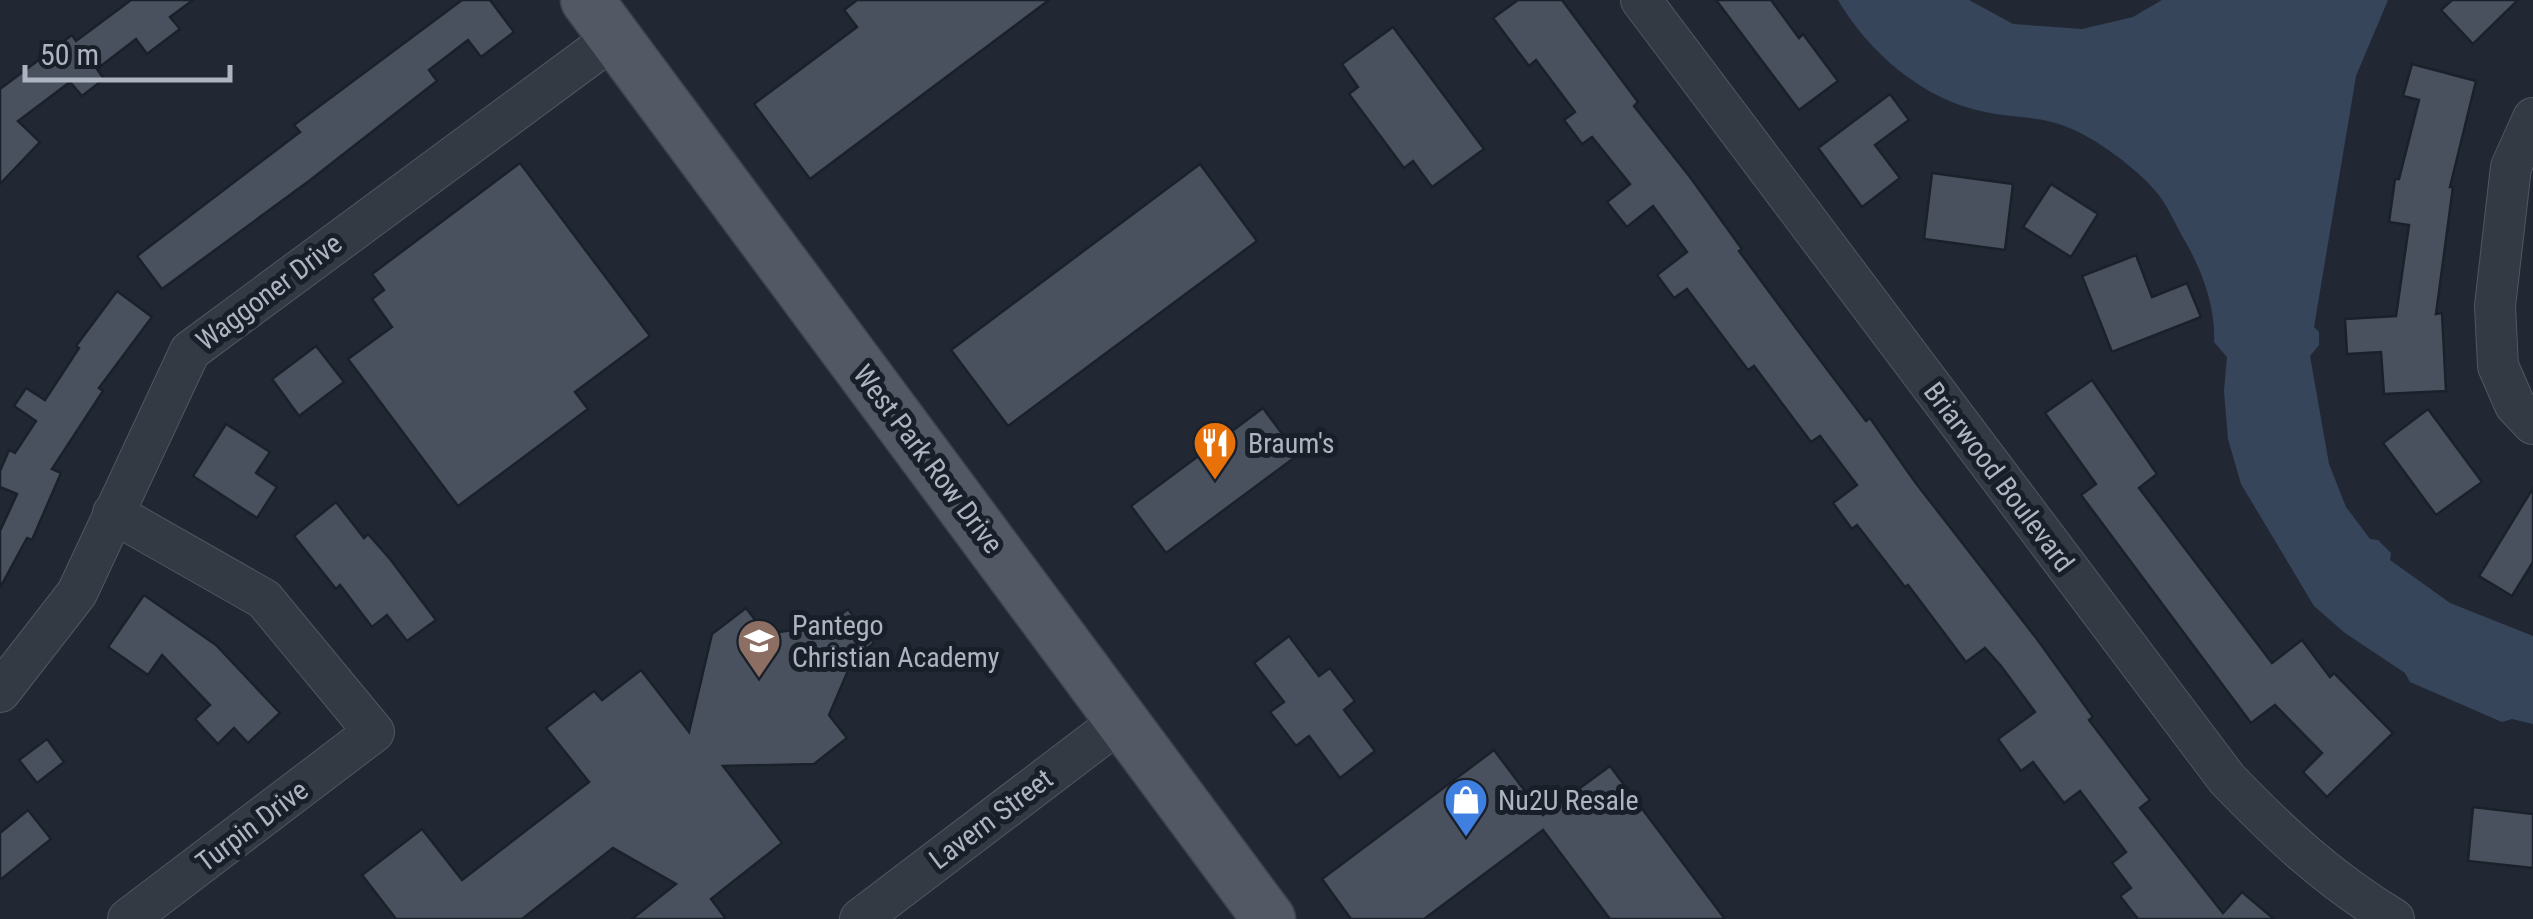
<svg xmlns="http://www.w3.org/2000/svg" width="2533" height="919" viewBox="0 0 2533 919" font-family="'Roboto Condensed',sans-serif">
<rect width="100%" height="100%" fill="#212833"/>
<path fill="#37455b" d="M1838,0H1969L2013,24L2082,29L2133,17L2162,0H2388L2356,76L2314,327L2319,332V345L2310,356L2329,464L2346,507L2370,539L2378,540L2391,553L2390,560L2450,603L2533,636V724L2512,719L2502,722L2410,682L2405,673L2345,633L2314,606L2241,484L2228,439L2224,391L2227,357L2214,342C2216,308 2202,270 2185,241C2176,226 2169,208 2158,194C2139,170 2096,138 2067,127C2040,116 2013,118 1985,112C1924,100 1869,53 1838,0Z"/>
<g fill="#49515f" stroke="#1b212a" stroke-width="2.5">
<path d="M131,0H193L170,17L180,29L147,54L136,39L97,69L104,79L82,96L70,82L18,121L40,142L0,184V89L72,35L76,41Z"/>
<path d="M462,0H490L514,32L481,57L468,40L429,70L437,81L309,181L162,289L137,256L300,132L294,125Z"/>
<path d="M857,0H1049L810,179L754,104L857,27L844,10Z"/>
<path d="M1518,0H1562L1638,102L1634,106L1690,177L1742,249L1739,251L1799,332L1866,421L1870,418L1915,482L2037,639L2093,717L2089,720L2150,800L2140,808L2223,913L2242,892L2274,919H2138L2120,896L2131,888L2112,863L2126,852L2080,791L2064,803L2033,762L2021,771L1998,739L2035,712L2001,666L1985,648L1966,662L1908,585L1905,587L1857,525L1852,529L1833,503L1857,485L1820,436L1811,442L1754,366L1748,370L1687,289L1674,298L1657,275L1687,252L1653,206L1627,227L1607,202L1630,184L1592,137L1582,144L1564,120L1575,112L1536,60L1529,66L1493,18Z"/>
<path d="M1716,0H1771L1799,38L1803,34L1838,81L1799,110Z"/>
<path d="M2452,0H2518L2473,44L2441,10Z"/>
<path d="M1393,27L1484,149L1432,187L1413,161L1404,168L1349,94L1358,87L1342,64Z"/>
<path d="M2412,64L2476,81L2450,187H2453L2436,314L2442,313L2446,391L2384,394L2381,352L2347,354L2345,319L2396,316L2409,225L2389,222L2395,179H2399L2419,100L2403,96Z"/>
<path d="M1890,94L1909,120L1875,145L1900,178L1862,207L1818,148Z"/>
<path d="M520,163L650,336L575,392L588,409L458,506L348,359L392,327L372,299L384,290L372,274Z"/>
<path d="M1200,164L1257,241L1008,426L951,350Z"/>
<path d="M1932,173L2013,184L2005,250L1924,239Z"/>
<path d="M2051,184L2098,214L2071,257L2023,227Z"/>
<path d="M2136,255L2152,297L2187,283L2201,317L2112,352L2082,276Z"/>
<path d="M117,291L152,317L99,388L103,391L52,469L61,473L32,540L27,538L0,588V531L17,494L0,487V471L9,450L15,453L36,421L14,406L26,388L45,400L79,348L76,346Z"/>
<path d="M316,346L344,382L299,416L272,379Z"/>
<path d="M2092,380L2157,474L2139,488L2272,663L2302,640L2330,677L2334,673L2393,733L2327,797L2303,772L2322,753L2275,705L2251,723L2081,495L2096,484L2045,413Z"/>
<path d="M1263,408L1298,455L1166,553L1131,506Z"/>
<path d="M2428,409L2482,482L2436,515L2383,443Z"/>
<path d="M226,424L270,452L256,473L277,487L257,518L193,476Z"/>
<path d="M2533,488V562L2512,596L2479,576Z"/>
<path d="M336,502L364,538L368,534L390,559L436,620L407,641L387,615L372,627L340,585L336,589L294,536Z"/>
<path d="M144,595L216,645L280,713L248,743L234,728L218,744L195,719L210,705L162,655L148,675L108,647Z"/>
<path d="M746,608L766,634L827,625L848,609L874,643L853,659L829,715L847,738L814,764L723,766L782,843L711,899L726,919H632L676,884L613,848L522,919H396L362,875L422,829L462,880L589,782L546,728L594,691L602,700L641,670L689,732L712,634Z"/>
<path d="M1289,636L1319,676L1330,668L1355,701L1344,710L1375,751L1340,778L1309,736L1296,746L1270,712L1284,702L1254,663Z"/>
<path d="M47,739L64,762L37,783L19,760Z"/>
<path d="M1494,750L1543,815L1610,766L1725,919H1610L1543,830L1424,919H1351L1322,879Z"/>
<path d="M2473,807L2533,814V868L2468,861Z"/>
<path d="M28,810L51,839L0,880V833Z"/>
</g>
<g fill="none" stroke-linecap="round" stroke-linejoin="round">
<defs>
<g id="minor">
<path d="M1641,0L2227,779C2280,834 2328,879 2394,919"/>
<path d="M2533,118L2511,167L2495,306L2498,366L2515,405L2533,424"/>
<path d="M113,513L264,599L374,732L128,919"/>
<path d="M0,692L77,593L190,351L615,37"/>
<path d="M860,919L1122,720"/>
</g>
<path id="major" d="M587,0L1269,919"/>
</defs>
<use href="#minor" stroke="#515762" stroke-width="42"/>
<use href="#major" stroke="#3d434d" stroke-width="55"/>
<use href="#minor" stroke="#343a44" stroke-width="40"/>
<use href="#major" stroke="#525864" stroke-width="52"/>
</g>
<defs>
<symbol id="restaurant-pin" viewBox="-11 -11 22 30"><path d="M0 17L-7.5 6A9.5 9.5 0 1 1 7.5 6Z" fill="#e8710a" stroke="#191f28"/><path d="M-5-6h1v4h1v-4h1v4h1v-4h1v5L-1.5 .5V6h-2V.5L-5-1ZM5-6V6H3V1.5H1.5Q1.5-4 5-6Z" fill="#fff"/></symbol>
<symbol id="school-pin" viewBox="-11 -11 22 30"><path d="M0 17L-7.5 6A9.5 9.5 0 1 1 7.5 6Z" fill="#8d6e63" stroke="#191f28"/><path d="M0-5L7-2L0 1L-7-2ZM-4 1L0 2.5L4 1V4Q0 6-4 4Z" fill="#fff"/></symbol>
<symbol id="shop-pin" viewBox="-11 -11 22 30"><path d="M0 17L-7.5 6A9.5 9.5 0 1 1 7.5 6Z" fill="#3f7fe0" stroke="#191f28"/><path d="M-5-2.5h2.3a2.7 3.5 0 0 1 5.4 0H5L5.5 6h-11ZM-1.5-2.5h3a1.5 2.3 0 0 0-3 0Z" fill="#fff"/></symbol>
</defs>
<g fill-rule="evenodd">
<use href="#restaurant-pin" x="1190" y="418" width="50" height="68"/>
<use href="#school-pin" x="734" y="616" width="50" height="68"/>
<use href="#shop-pin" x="1441" y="775" width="50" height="68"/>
</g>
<g text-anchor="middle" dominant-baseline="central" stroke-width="10" stroke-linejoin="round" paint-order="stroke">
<g font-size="28" fill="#aeb4c1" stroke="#191f28">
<text transform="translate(269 292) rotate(-37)">Waggoner Drive</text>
<text transform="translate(928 459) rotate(53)">West Park Row Drive</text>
<text transform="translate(1999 477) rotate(53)">Briarwood Boulevard</text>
<text transform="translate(991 819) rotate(-37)">Lavern Street</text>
<text transform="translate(252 826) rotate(-37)">Turpin Drive</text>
</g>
<g font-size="28" fill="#aeb4c1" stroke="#191f28" text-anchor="start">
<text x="1248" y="443">Braum's</text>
<text x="792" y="625">Pantego<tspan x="792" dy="32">Christian Academy</tspan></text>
<text x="1498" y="800">Nu2U Resale</text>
</g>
</g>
<path d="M25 65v15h205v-15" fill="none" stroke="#aeb4c1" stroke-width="5"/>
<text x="40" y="65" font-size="30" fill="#aeb4c1" stroke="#191f28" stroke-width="8" paint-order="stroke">50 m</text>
</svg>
